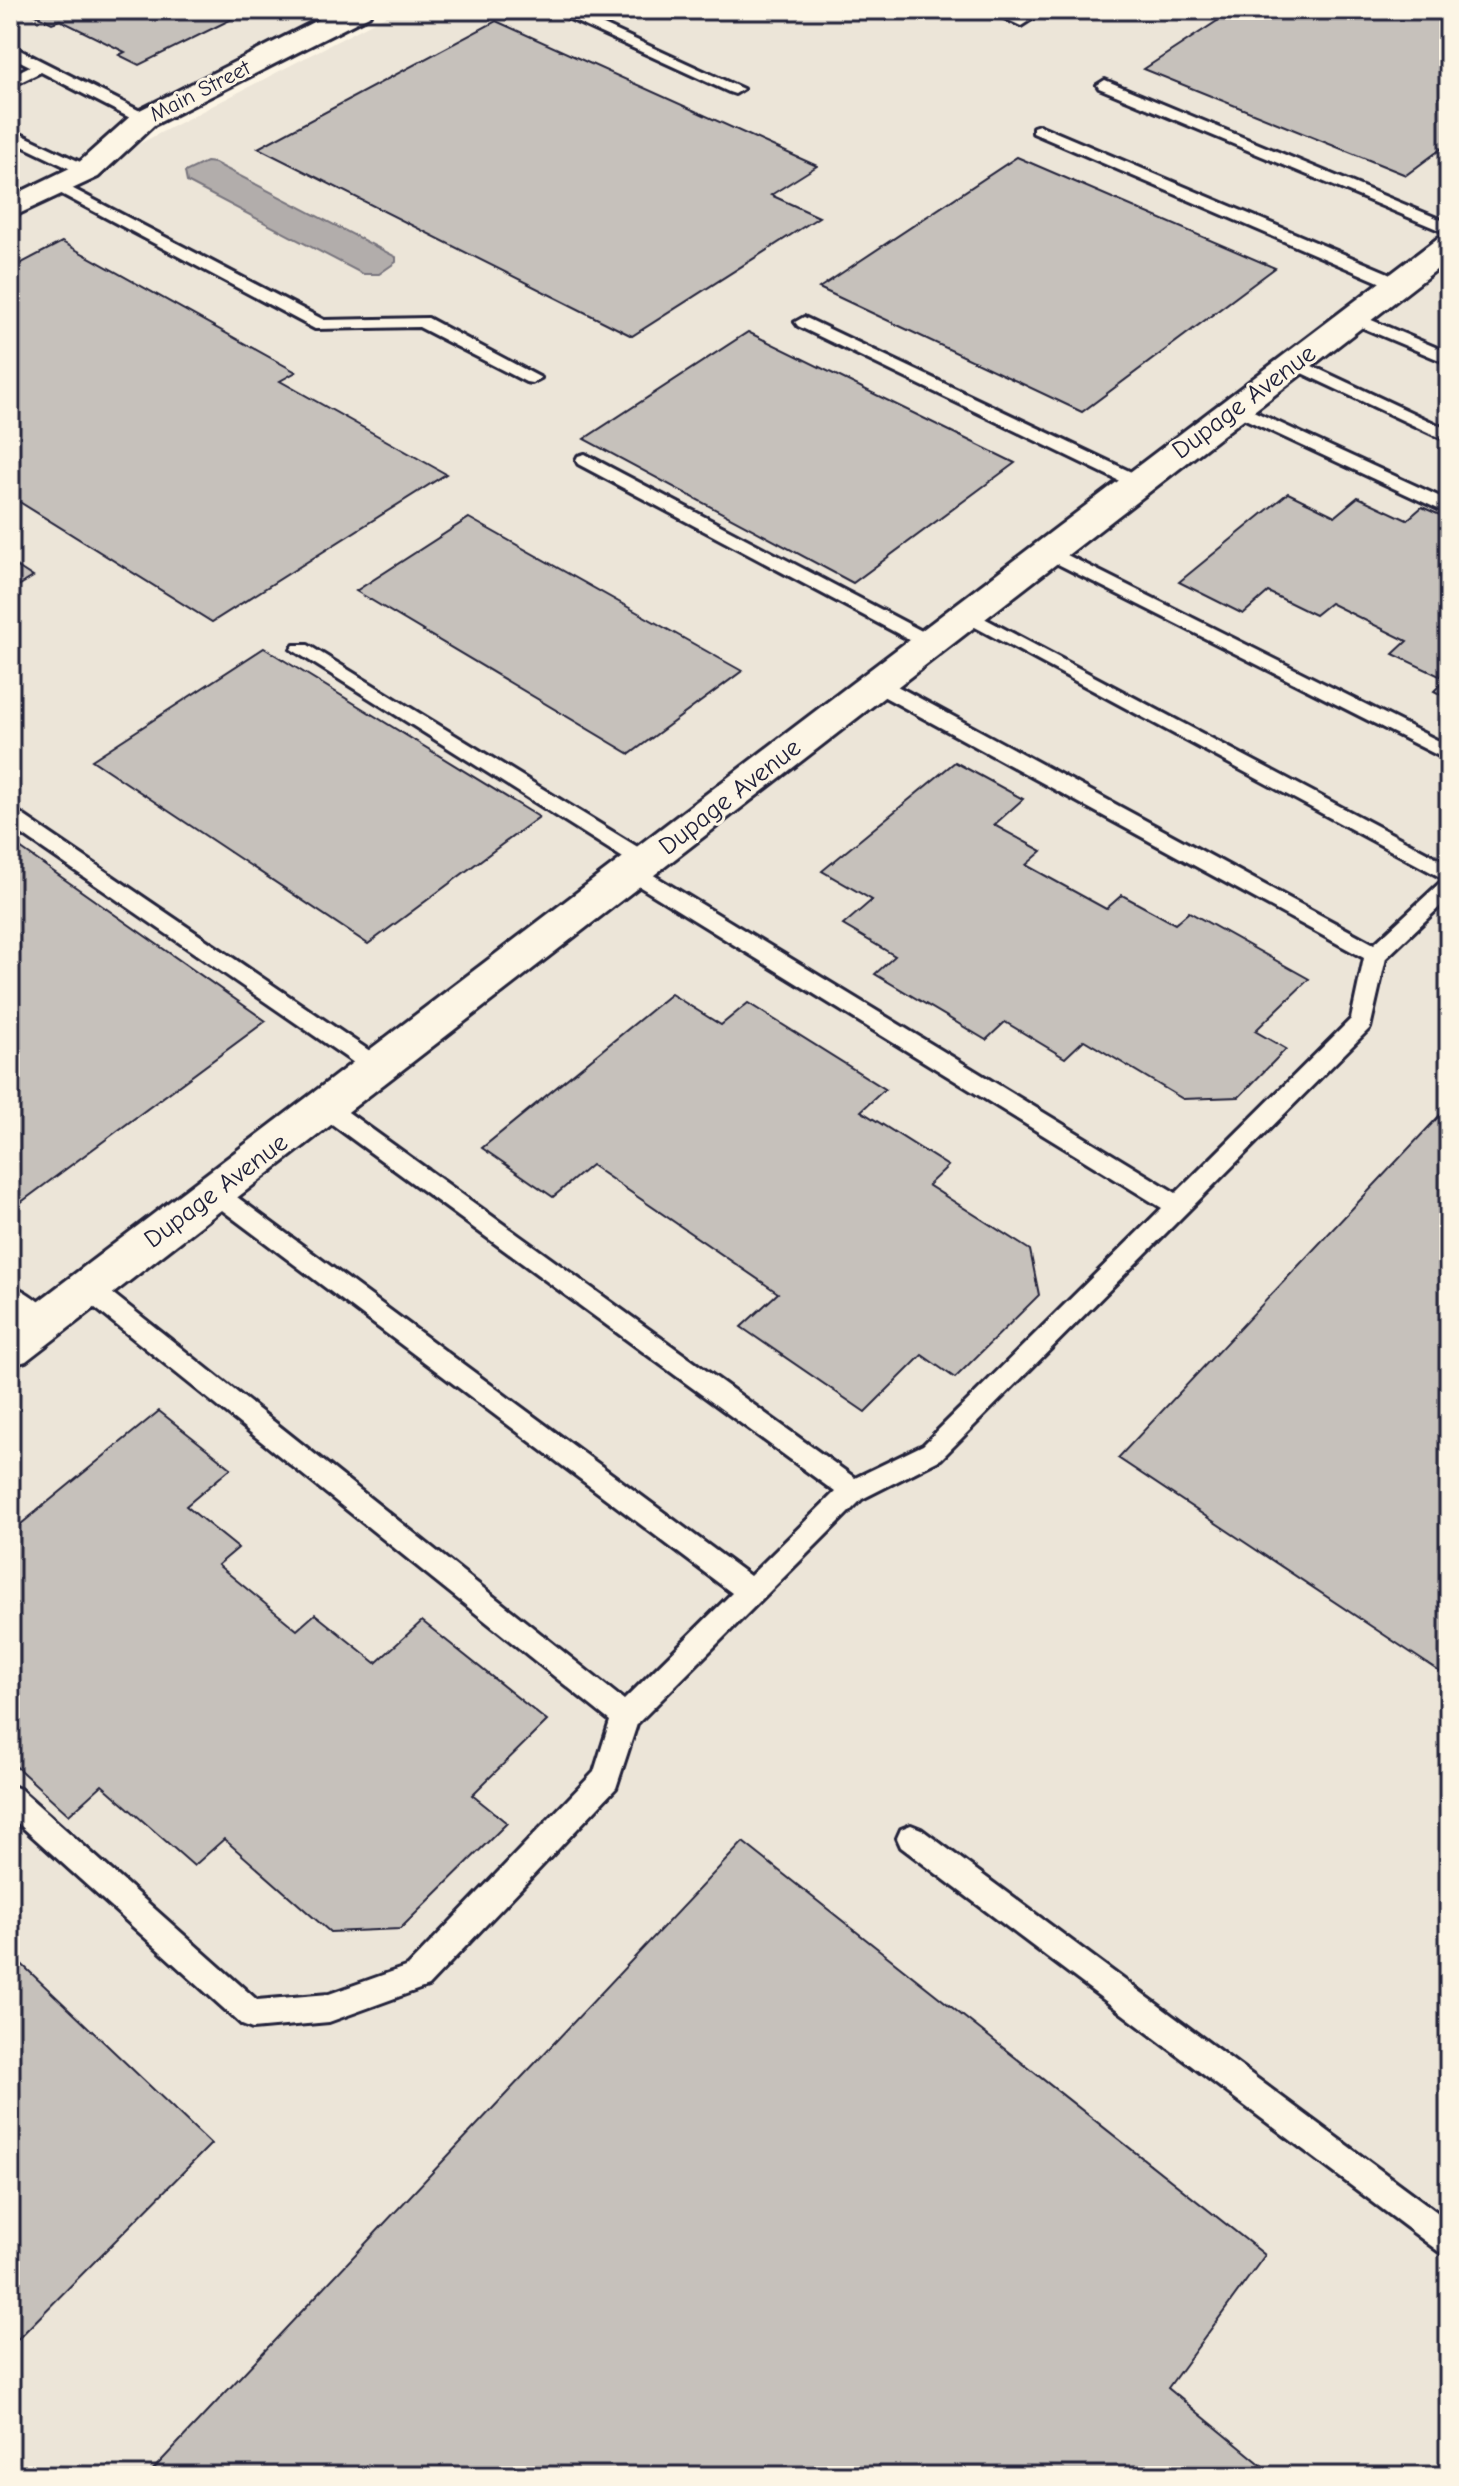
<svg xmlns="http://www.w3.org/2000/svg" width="1459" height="2486" viewBox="0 0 1459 2486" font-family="'Comic Neue',sans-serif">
<rect width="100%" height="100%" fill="#fcf5e5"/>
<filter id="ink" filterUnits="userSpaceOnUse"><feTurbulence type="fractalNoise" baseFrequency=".0125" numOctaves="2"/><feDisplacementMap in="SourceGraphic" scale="16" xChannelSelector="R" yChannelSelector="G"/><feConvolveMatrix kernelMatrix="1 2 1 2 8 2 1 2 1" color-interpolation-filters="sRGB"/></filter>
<g filter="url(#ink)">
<g fill="#ece5d8">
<path d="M10,10H341L125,118L66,173L10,201Z"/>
<path d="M397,10H1449V2476H10V211Z"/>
</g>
<path fill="#b2adab" stroke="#78757e" stroke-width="2" d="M206,162L215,163L396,257V262L379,274H363L187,182L185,172Z"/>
<g fill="#c6c1bb" stroke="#22223b" stroke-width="2">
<path d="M26,10H250L139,65L119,55L125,52L60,20L52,23Z"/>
<path d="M1234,10H1449V143L1406,175L1144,69Z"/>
<path d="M496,21L817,166L771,195L819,217L632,336L258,148Z"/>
<path d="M1017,157L1275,268L1082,412L819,288Z"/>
<path d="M62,242L296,372L280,381L446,474L212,622L10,496V269Z"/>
<path d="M748,332L1015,463L853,583L584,439Z"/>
<path d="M1288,493L1335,516L1358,497L1407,520L1422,507L1449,519V699L1434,691L1446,679L1393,654L1407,641L1330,603L1315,615L1268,592L1243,614L1179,582Z"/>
<path d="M469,518L742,671L630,754L356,591Z"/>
<path d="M10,562L33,577L10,591Z"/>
<path d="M264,648L539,817L368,944L92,760Z"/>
<path d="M955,762L1023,799L994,825L1042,851L1026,865L1106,909L1122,895L1175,924L1189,912L1309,979L1255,1031L1286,1049L1239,1097L1183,1099L1084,1040L1065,1058L1005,1022L986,1040L875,974L895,956L843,925L872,900L822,871Z"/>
<path d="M10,841L266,1021L20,1203L10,1195Z"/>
<path d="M671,994L721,1025L748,1003L885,1089L861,1111L948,1166L928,1185L1030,1250L1039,1295L955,1378L922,1355L865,1412L741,1327L778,1293L591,1165L553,1197L482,1148Z"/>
<path d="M1440,1115L1449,1120V1678L1118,1458Z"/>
<path d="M159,1411L231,1468L186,1506L238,1548L218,1565L297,1630L315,1614L376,1663L422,1621L547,1721L472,1795L507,1823L400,1929L330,1932L224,1839L194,1866L102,1785L69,1815L10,1761V1533Z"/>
<path d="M743,1842L1265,2255L1168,2388L1275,2476H147Z"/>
<path d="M10,1953L211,2144L10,2347Z"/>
</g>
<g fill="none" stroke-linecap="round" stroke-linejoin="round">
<defs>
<g id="service">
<path d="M550,10H571L743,89L735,94L729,92Z"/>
<path d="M987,10H1008L1020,15L1028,10H1046L1021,26Z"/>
<path d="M10,45L150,116L152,119L144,124L138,122L41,72L10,87V76L30,66L10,56Z"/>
<path d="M1105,80L1449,223V234L1099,88L1097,85Z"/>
<path d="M1039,125L1405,280L1408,284L1399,289L1393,288L1033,133V127Z"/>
<path d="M10,129L93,168L95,171L93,174H81L10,140Z"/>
<path d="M58,181L324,320L428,318L541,378L532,383L526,382L419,327L315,329L52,189L50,186Z"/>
<path d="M1355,313L1449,353V364L1349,322L1346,318L1349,314Z"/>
<path d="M804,317L1146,479L1148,483L1146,487H1132L798,326L795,322Z"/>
<path d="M1295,358L1449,430V442L1289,367L1286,363L1289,359Z"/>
<path d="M1236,403L1449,501V514L1230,412L1227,408Z"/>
<path d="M585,454L937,639L940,643L937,647H923L578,464L576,460L578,456Z"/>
<path d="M1049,546L1449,746V761L1042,556L1039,552Z"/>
<path d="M967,609L1449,864V898L1386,958L1370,1028L941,1459L862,1499L637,1724L616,1788L428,1986L329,2022L252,2029L242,2025L10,1816V1785L20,1789L257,2000L329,1994L408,1966L594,1772L610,1721L79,1295L76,1288L79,1281L88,1278L97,1281L624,1700L732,1593L206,1198L202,1192L206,1186L214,1183L222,1186L750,1576L835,1492L318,1114L314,1108L318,1102L326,1099L334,1102L855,1478L923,1445L1162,1208L624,877L621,872L624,867L636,866L291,649L294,645H308L654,857L657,862L654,867L642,868L1176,1193L1351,1019L1364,958L870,689L867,684L870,679H884L1374,944L1444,879L960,619L957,615L960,611Z"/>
<path d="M10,809L17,811L386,1062L389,1068L386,1074L378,1076L370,1074L10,826Z"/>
<path d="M10,1285C26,1290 49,1307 56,1322L53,1329C35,1335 23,1319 10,1309Z"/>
<path d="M911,1825L921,1829L1449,2221V2256L1438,2251L901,1847L897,1838L901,1829Z"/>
</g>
<g id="minor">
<path d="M337,10H373L369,16L154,125L98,177L10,218V197L76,165L134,113Z"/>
<path d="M1449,236V260L26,1361L10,1366V1323L1438,238Z"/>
</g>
</defs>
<use href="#service" stroke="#22223b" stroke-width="6"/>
<use href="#minor" stroke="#22223b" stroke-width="6"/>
<use href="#service" fill="#fcf5e5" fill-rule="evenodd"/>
<use href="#minor" fill="#fcf5e5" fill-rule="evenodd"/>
</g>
</g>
<g text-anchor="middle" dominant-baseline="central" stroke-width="6" stroke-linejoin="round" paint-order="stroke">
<g font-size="22" fill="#22223b" stroke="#fcf5e5">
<text transform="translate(200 91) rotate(-27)">Main Street</text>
</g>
<g font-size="26" fill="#22223b" stroke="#fcf5e5">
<text transform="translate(1244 402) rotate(-37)">Dupage Avenue</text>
<text transform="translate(730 797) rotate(-38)">Dupage Avenue</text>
<text transform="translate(216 1191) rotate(-37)">Dupage Avenue</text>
</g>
</g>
<rect width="1459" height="2486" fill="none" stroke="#fcf5e5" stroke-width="40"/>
<rect x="20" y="20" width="1419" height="2446" fill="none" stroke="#22223b" stroke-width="3" filter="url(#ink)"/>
</svg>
